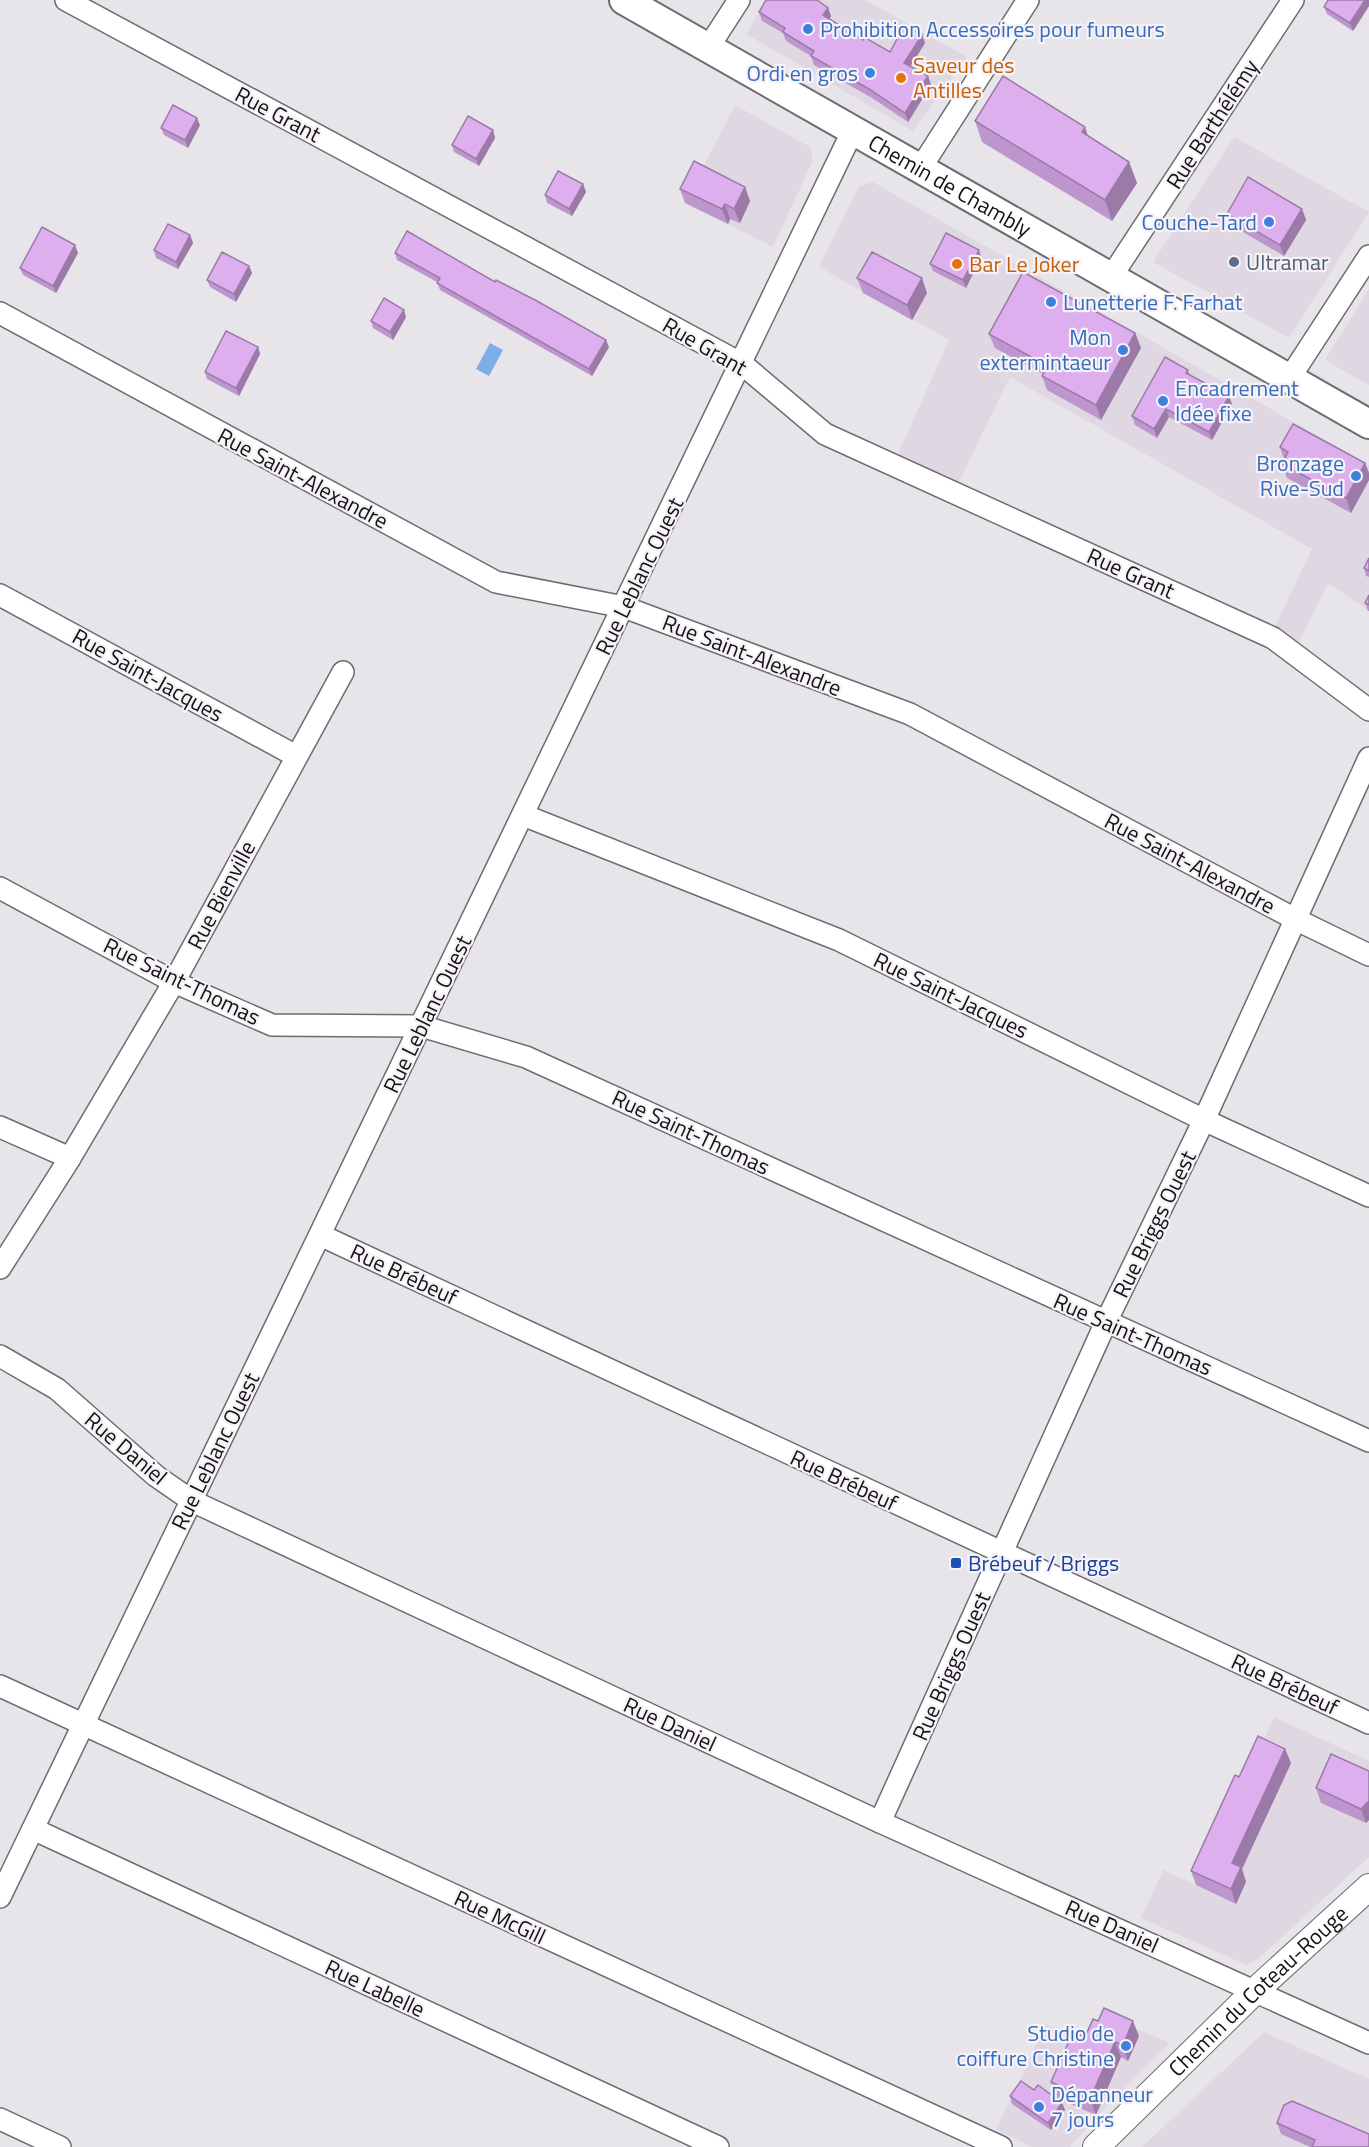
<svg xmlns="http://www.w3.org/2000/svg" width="1369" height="2147" viewBox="0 0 1369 2147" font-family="'Titillium Web',sans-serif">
<rect width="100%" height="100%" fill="#e8e5ea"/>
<g fill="#dfd7e2">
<path d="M766,0H865L967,57L913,131L746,34Z"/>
<path d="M735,105L810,147L813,160L773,247L685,203Z"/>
<path d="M1234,137L1369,212L1289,338L1153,262Z"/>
<path d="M873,182L1369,465V611L1328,583L1298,643L1274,628L1312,549L1010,377L958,483L898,454L949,340L819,267L859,186Z"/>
<path d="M1369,289V385L1325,360Z"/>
<path d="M1274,1717L1369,1761V1857L1258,1959L1247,1965L1141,1918L1163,1870L1196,1885Z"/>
<path d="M1107,2016L1170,2043L1099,2114L1070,2147H1033L996,2130L1046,2024L1094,2045Z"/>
<path d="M1264,2032L1369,2079V2147H1142Z"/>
</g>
<path fill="#7eaeea" d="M490,343L503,350L489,376L476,369Z"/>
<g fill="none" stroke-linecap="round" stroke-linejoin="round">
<defs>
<g id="minor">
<path d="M66,0L742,364L825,434L1273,638L1369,710"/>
<path d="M708,48L739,0"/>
<path d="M920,169L1028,0"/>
<path d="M1111,277L1293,0"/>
<path d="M0,313L496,582L624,607L910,714L1295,919L1369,955"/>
<path d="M1289,379L1369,256"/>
<path d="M0,595L296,756"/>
<path d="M523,815L839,940L1204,1120L1369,1196"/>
<path d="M0,888L174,982L272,1025L421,1026L526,1057L1369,1441"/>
<path d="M0,1127L70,1158"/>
<path d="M320,1235L1369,1723"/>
<path d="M0,1268L70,1158L174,982L343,672"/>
<path d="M0,1356L57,1389L156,1476L192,1501L880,1822L1369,2043"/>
<path d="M0,1686L1001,2147"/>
<path d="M880,1822L1106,1322L1204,1120L1369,758"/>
<path d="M33,1829L718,2147"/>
<path d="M0,1897L853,130"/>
<path d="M0,2119L60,2147"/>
</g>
<g id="tertiary">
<path id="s1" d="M1096,2147L1256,1990L1369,1887"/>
</g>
<g id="secondary">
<path id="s2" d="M624,0L1369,424"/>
</g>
</defs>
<use href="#minor" stroke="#6f6c70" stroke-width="24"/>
<use href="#tertiary" stroke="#6f6c70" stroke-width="28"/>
<use href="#secondary" stroke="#6f6c70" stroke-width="32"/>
<use href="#minor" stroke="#fff" stroke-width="21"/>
<use href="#tertiary" stroke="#fff" stroke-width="26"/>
<use href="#secondary" stroke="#fff" stroke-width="28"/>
</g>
<g fill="#be96ce">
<path d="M1369,0V6L1353,31L1327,14L1324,7Z"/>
<path d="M828,8L831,16L829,19L863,40L890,52L922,35L925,43L910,66L928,76L931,85L908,122L872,98L814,65L811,56L786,41L783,33L762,21L759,12Z"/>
<path d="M975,121L1088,136L1129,162L1137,183L1112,221L982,142Z"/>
<path d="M200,125L188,148L164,135L161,128Z"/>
<path d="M493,130L495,138L479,166L454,152L452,145Z"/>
<path d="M583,184L586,192L572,216L547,203L545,195Z"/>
<path d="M680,189L750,201L740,223L730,219L728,224L685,203Z"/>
<path d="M1302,209L1306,220L1284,256L1231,225L1227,214Z"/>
<path d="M190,235L193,243L178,269L156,258L154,250Z"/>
<path d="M78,253L56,293L23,275L20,268Z"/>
<path d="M395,253L495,282L609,347L592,376L440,290L437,282L397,260Z"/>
<path d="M981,257L966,288L933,271L930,264Z"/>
<path d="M249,266L252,273L236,302L210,287L207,280Z"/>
<path d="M857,278L927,293L912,320L863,293Z"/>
<path d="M406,317L393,340L373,328L371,321Z"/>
<path d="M1135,333L1141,348L1101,420L1047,390L1042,376L1043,374L995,348L989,334Z"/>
<path d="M258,347L260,354L239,396L207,379L205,372Z"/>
<path d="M1188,370L1190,375L1232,404L1212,440L1169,417L1157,438L1135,425L1132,416Z"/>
<path d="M1280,447L1365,463L1369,473V480L1351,513L1287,478L1282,464L1284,459Z"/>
<path d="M1369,558V577L1366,576L1364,568Z"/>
<path d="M1369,595V611H1368L1365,603Z"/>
<path d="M1285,1749L1291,1763L1242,1869L1246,1882L1236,1904L1196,1885L1191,1871L1239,1777Z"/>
<path d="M1369,1771V1820L1366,1823L1321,1803L1316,1788Z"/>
<path d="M1139,2036L1128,2061L1121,2057L1096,2115L1056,2098L1051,2082L1085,2037Z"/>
<path d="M1034,2090L1062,2103L1065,2110L1051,2130L1012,2104L1010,2096Z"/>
<path d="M1277,2123L1369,2147H1310L1281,2134Z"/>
</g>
<g fill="#9b7aa7">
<path d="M1365,0H1369V6L1353,31L1350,23Z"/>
<path d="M828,8L831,16L826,24L823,15Z"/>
<path d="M922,35L925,43L907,72L904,63Z"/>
<path d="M928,76L931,85L908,122L905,113Z"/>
<path d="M197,118L200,125L188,148L185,140Z"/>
<path d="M1085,127L1092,148L1082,132Z"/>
<path d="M493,130L495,138L479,166L476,159Z"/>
<path d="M1129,162L1137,183L1112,221L1105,200Z"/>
<path d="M583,184L586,192L572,216L569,209Z"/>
<path d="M745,187L750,201L740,223L734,209Z"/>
<path d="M725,204L730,219L728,224L722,209Z"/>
<path d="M1302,209L1306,220L1284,256L1280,245Z"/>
<path d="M190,235L193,243L178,269L176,262Z"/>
<path d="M75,245L78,253L56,293L53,286Z"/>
<path d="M979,250L981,257L966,288L963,280Z"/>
<path d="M249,266L252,273L236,302L234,294Z"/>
<path d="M922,278L927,293L912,320L907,305Z"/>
<path d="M404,310L406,317L393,340L390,332Z"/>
<path d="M1135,333L1141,348L1101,420L1096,405Z"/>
<path d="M606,340L609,347L592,376L589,369Z"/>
<path d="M258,347L260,354L239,396L236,388Z"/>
<path d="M1229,396L1232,404L1212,440L1209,432Z"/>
<path d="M1166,409L1169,417L1157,438L1154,429Z"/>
<path d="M1365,463L1369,473V480L1351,513L1346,498Z"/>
<path d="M1285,1749L1291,1763L1242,1869L1246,1882L1236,1904L1231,1889L1232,1863Z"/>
<path d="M1369,1801V1820L1366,1823L1361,1809Z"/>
<path d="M1133,2021L1139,2036L1128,2061L1123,2045Z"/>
<path d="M1115,2042L1121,2057L1096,2115L1090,2099Z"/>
<path d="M1062,2103L1065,2110L1051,2130L1048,2123Z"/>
</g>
<g fill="#ddafef" stroke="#9b7aa7" stroke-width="1.5">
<path d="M766,0H817L828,8L823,15L863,40L864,37L890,52L904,26L922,35L904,63L928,76L905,113L869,89L811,56L814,51L783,32L785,28L759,12Z"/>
<path d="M1328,0H1365L1350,23L1324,7Z"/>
<path d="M1003,76L1085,127L1082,132L1129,162L1105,200L975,121Z"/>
<path d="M173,105L197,118L185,140L161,128Z"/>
<path d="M468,116L493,130L476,159L452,145Z"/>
<path d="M694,161L745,187L734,209L725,204L722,209L680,189Z"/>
<path d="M558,171L583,184L569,209L545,195Z"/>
<path d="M1248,177L1302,209L1280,245L1227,214Z"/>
<path d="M168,224L190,235L176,262L154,250Z"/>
<path d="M42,227L75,245L53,286L20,268Z"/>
<path d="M407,231L495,282L496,280L537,301L606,340L589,369L437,283L440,278L395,253Z"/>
<path d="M946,233L979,250L963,280L930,264Z"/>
<path d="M222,252L249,266L234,294L207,280Z"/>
<path d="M872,252L922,278L907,305L857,278Z"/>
<path d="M1023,272L1135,333L1096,405L1042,376L1048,366L989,334Z"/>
<path d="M384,298L404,310L390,332L371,321Z"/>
<path d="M226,331L258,347L236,388L205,372Z"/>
<path d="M1165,357L1188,370L1186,373L1229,396L1209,432L1166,409L1154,429L1132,416Z"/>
<path d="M1293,424L1365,463L1346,498L1282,464L1288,452L1280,447Z"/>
<path d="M1369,558V571L1364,568Z"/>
<path d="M1369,595V605L1365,603Z"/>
<path d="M1258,1736L1285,1749L1232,1863L1241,1867L1231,1889L1191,1871L1235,1775L1239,1777Z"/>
<path d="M1331,1754L1369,1771V1801L1361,1809L1316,1788Z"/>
<path d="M1104,2008L1133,2021L1123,2045L1115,2042L1090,2099L1051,2082L1073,2032L1085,2037L1093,2019L1098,2021Z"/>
<path d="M1021,2081L1034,2090L1038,2085L1062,2103L1048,2123L1010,2096Z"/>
<path d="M1292,2101L1369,2134V2147H1312L1315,2140L1277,2123L1284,2105Z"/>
</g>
<g fill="#3f7fe0" stroke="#f6f2f7" stroke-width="2">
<circle cx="808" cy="29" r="6"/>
<circle cx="870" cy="73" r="6"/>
<circle cx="1269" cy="222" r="6"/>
<circle cx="1051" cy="302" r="6"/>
<circle cx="1123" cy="350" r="6"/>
<circle cx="1163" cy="401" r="6"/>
<circle cx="1356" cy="476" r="6"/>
<circle cx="1126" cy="2046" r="6"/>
<circle cx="1039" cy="2107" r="6"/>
</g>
<g fill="#e8710a" stroke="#f6f2f7" stroke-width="2">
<circle cx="901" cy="78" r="6"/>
<circle cx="957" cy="264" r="6"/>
</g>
<circle fill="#5c6f8a" stroke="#f6f2f7" stroke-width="2" cx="1234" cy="262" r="6"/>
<rect fill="#1a4fb4" stroke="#f6f2f7" stroke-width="2" x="950" y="1557" width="12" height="12" rx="3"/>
<g text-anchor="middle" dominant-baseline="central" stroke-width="4.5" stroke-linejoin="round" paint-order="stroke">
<g font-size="22" fill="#366cbe" stroke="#f6f2f7" text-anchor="end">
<text x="820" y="29" text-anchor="start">Prohibition Accessoires pour fumeurs</text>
<text x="858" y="73">Ordi en gros</text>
<text x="1257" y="222">Couche-Tard</text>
<text x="1063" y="302" text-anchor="start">Lunetterie F. Farhat</text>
<text x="1111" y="337">Mon<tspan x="1111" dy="25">extermintaeur</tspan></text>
<text x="1175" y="388" text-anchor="start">Encadrement<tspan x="1175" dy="25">Idée fixe</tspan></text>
<text x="1344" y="463">Bronzage<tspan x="1344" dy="25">Rive-Sud</tspan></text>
<text x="1114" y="2033">Studio de<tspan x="1114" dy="25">coiffure Christine</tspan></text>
<text x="1051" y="2094" text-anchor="start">Dépanneur<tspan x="1051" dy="25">7 jours</tspan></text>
</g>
<g font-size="22" fill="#c56008" stroke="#f6f2f7" text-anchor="start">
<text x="913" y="65">Saveur des<tspan x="913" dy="25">Antilles</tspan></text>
<text x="969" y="264">Bar Le Joker</text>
</g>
<g font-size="22" fill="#141314" stroke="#f6f2f7">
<text transform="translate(278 114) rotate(28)">Rue Grant</text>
<text transform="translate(1212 124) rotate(-57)">Rue Barthélémy</text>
<text stroke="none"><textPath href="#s2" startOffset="375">Chemin de Chambly</textPath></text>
<text transform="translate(705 346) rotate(30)">Rue Grant</text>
<text transform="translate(303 478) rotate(28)">Rue Saint-Alexandre</text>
<text transform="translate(1131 573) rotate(24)">Rue Grant</text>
<text transform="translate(639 576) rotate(-64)">Rue Leblanc Ouest</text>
<text transform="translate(752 655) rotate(21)">Rue Saint-Alexandre</text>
<text transform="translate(148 675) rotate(29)">Rue Saint-Jacques</text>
<text transform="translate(1190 863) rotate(28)">Rue Saint-Alexandre</text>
<text transform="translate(221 895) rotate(-62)">Rue Bienville</text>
<text transform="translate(182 981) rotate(26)">Rue Saint-Thomas</text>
<text transform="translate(951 995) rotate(26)">Rue Saint-Jacques</text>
<text transform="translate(427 1014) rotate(-64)">Rue Leblanc Ouest</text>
<text transform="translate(691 1132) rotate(25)">Rue Saint-Thomas</text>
<text transform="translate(1154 1224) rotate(-64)">Rue Briggs Ouest</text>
<text transform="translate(404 1274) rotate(25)">Rue Brébeuf</text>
<text transform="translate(1133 1334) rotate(24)">Rue Saint-Thomas</text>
<text transform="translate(126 1448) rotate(40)">Rue Daniel</text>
<text transform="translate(215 1451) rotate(-64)">Rue Leblanc Ouest</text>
<text transform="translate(844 1480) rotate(25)">Rue Brébeuf</text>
<text transform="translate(951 1666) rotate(-66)">Rue Briggs Ouest</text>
<text transform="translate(1285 1684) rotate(25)">Rue Brébeuf</text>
<text transform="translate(670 1724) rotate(25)">Rue Daniel</text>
<text transform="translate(500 1917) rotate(25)">Rue McGill</text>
<text transform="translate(1112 1926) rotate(24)">Rue Daniel</text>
<text transform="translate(375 1988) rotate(25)">Rue Labelle</text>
<text stroke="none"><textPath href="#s1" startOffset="225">Chemin du Coteau-Rouge</textPath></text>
</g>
<g font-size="22" fill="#4e5e75" stroke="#f6f2f7" text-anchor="start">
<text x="1246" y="262">Ultramar</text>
</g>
<g font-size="22" fill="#164399" stroke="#f6f2f7" text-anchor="start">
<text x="968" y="1563">Brébeuf / Briggs</text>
</g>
</g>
</svg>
